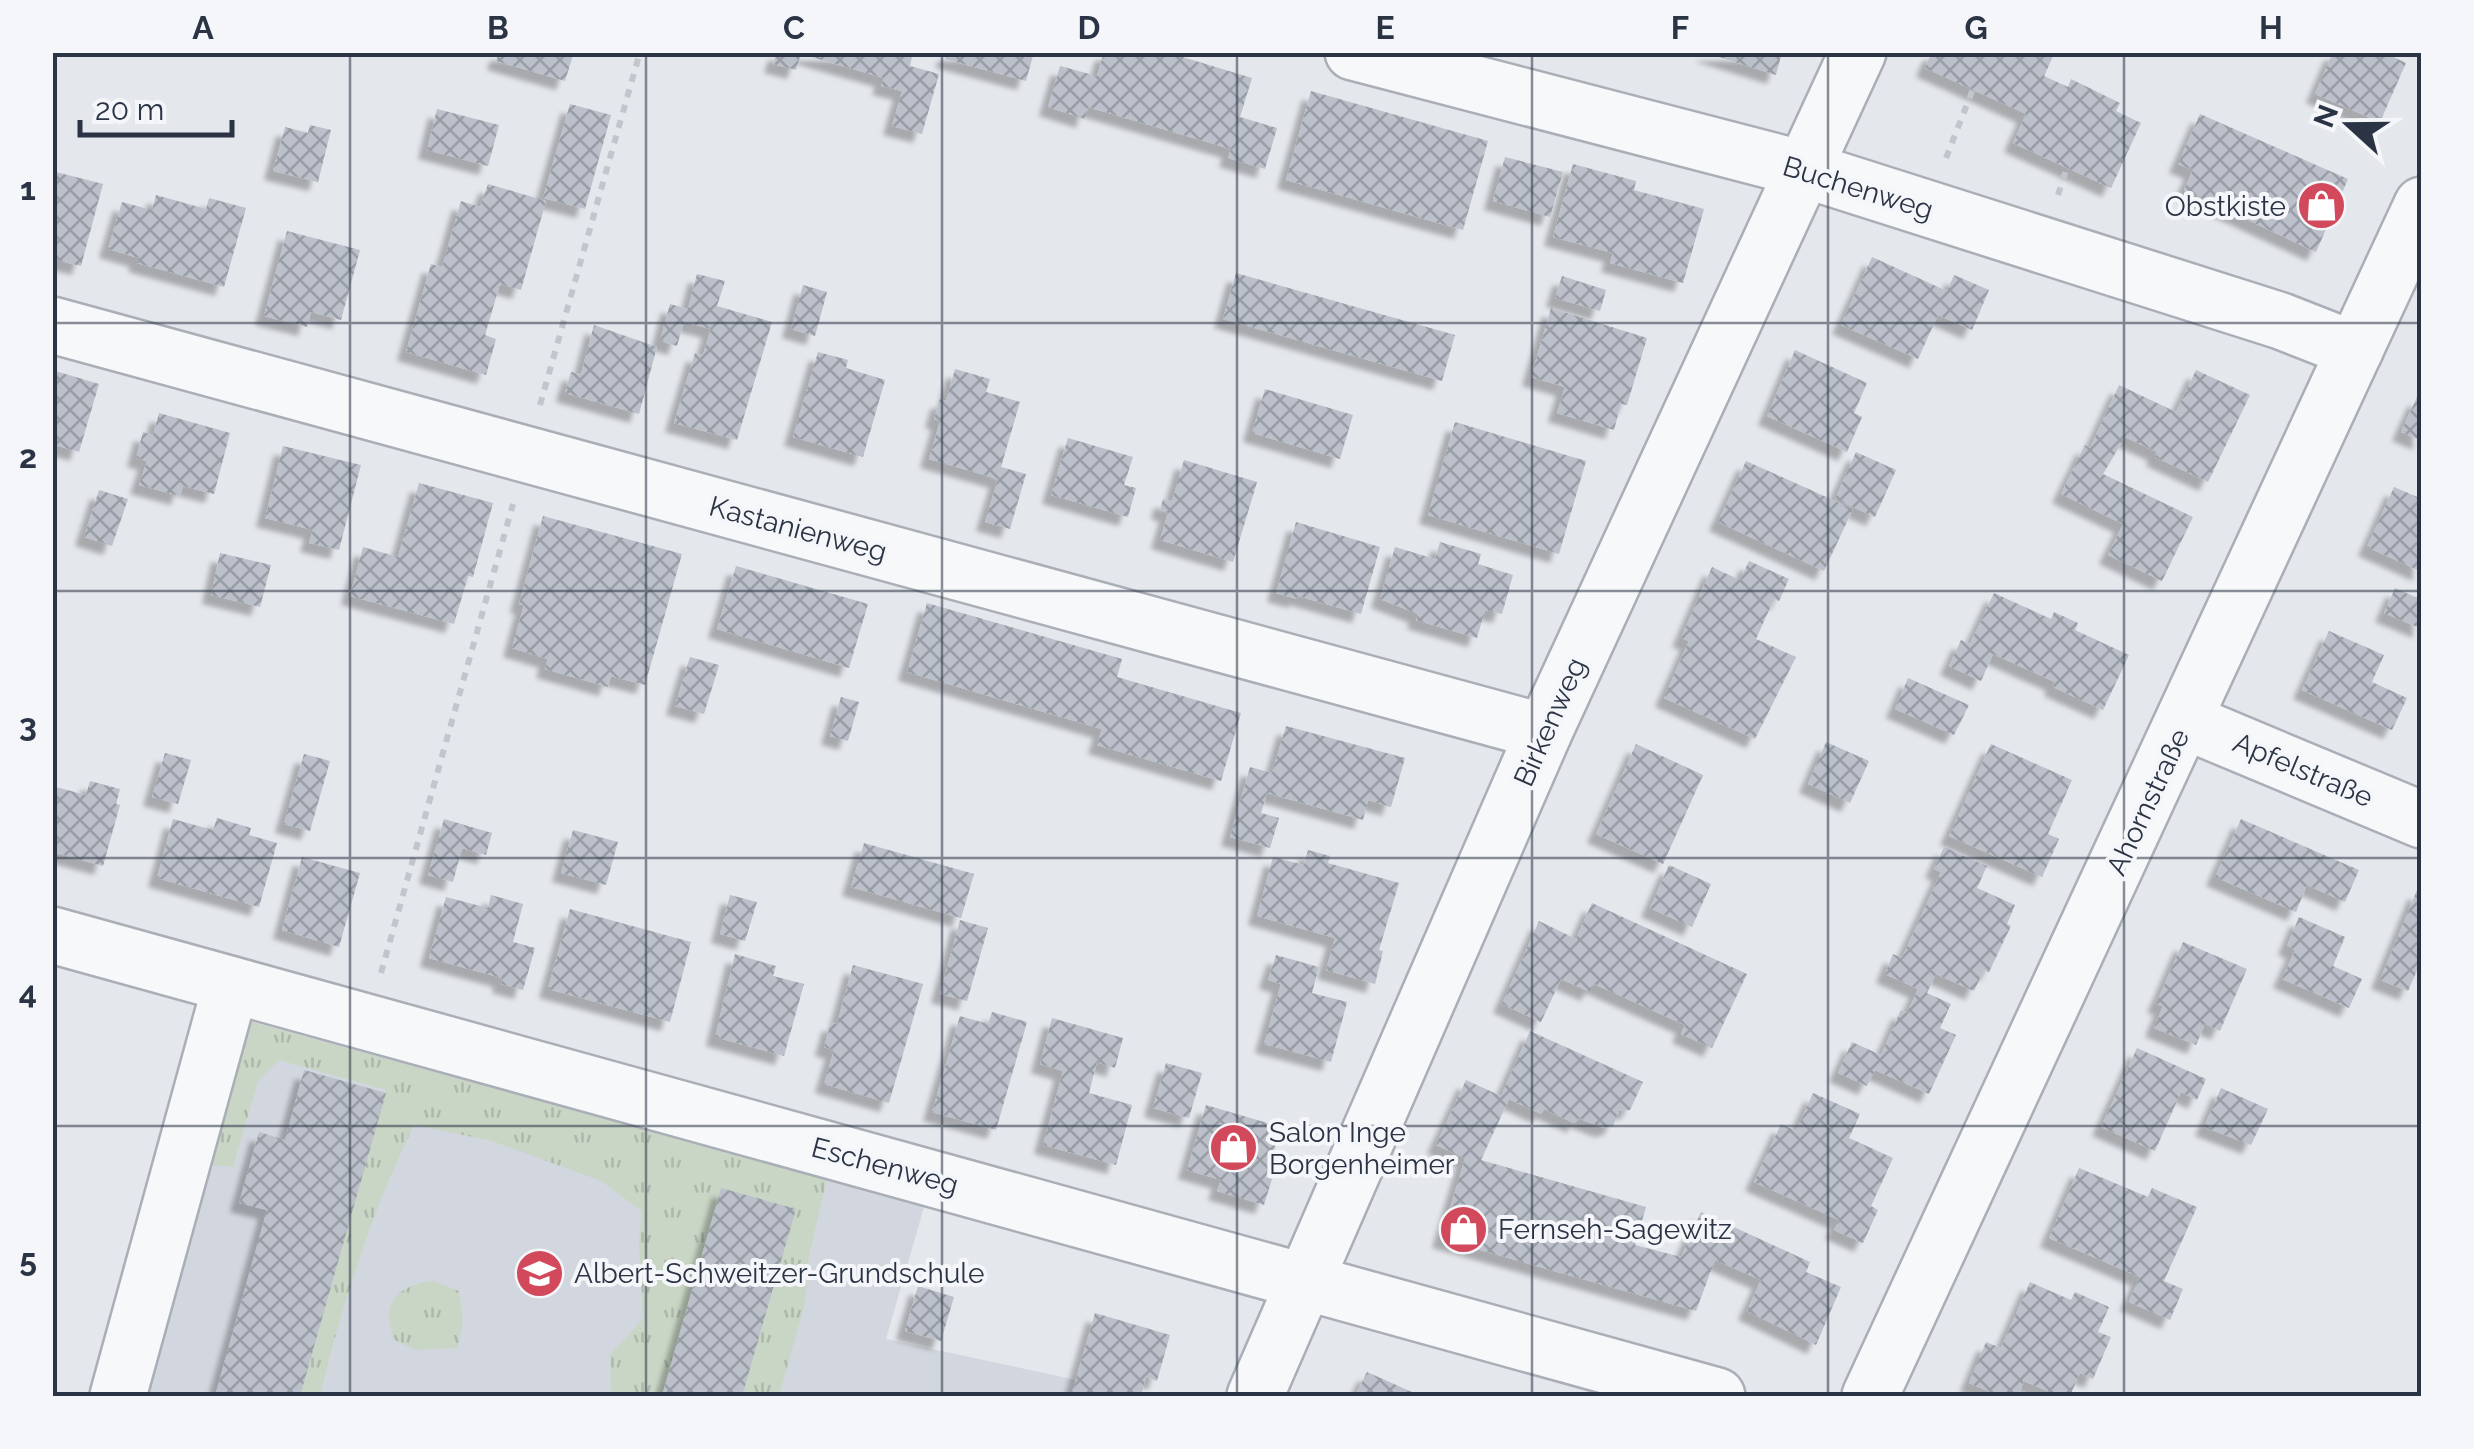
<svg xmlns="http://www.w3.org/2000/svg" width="2474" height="1449" viewBox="0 0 2474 1449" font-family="Raleway,sans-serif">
<defs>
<pattern id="grass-tufts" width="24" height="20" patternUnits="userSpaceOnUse" patternTransform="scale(2.5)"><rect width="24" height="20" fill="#c9d6c5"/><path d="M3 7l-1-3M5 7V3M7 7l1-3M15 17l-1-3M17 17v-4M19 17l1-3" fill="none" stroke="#adb8ab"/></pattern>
<pattern id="building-cross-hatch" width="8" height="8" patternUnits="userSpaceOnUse" patternTransform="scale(2.5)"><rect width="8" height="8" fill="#bbc0ca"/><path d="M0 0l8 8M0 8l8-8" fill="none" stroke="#989da6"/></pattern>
<filter id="shadow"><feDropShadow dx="-9" dy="9" stdDeviation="2.5" flood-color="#0004"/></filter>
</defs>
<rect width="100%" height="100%" fill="#e4e7ec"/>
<path fill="#d2d6de" d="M245,1020L924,1207L886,1339L1076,1380L1071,1396H139Z"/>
<g fill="url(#grass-tufts)">
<path d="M245,1020L827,1180L809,1255L805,1303L779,1396H742L795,1209L721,1189L662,1396H611L610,1355L643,1319L639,1241L642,1211L601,1181L492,1141L414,1125C372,1211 342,1303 320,1396H300L386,1090L279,1060L258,1081L233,1167L205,1164Z"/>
<path d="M433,1281L459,1291L463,1321L458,1348L416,1350L393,1339C392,1331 388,1321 389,1313C390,1292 416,1282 433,1281Z"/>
</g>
<g fill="url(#building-cross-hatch)" filter="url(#shadow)">
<path d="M499,52H574L565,81L496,61Z"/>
<path d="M777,52H913L910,66L939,74L922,134L892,126L902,91L881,86L884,78L801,54L796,70L773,64Z"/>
<path d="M947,52H1034L1026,81L945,59Z"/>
<path d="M1104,52H1166L1252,78L1240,117L1277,128L1265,169L1228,158L1231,149L1088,107L1085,119L1048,107L1060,66L1097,76Z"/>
<path d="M1703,52H1782L1776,75Z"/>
<path d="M1932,52H2055L2044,76L2068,87L2071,79L2120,103L2116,111L2141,123L2111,188L2013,143L2026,114L1925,68Z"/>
<path d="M2333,52H2383L2406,63L2380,122L2315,94Z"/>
<path d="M1311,91L1488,141L1463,230L1286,180Z"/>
<path d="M570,104L611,115L585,209L543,198Z"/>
<path d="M437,109L499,125L488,166L427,150Z"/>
<path d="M2200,114L2348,179L2316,252L2184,190L2193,170L2178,164Z"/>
<path d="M310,125L331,130L318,182L273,171L285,127L308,133Z"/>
<path d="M1505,157L1563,172L1550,217L1493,201Z"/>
<path d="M1573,164L1636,181L1634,190L1704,209L1683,283L1610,263L1613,253L1553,237Z"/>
<path d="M52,171L103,184L81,266L52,259Z"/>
<path d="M488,184L546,201L521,290L500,284L485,335L496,339L486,375L406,352L431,264L442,267L461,201L480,207Z"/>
<path d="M156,195L206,209L209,198L246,208L224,287L137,263L139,258L108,249L122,202L152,210Z"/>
<path d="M287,231L360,250L341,320L311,312L307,327L264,316Z"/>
<path d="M1872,257L1947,291L1954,275L1989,290L1972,330L1938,315L1918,359L1841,325Z"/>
<path d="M1236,273L1455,335L1442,381L1223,319Z"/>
<path d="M697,274L725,281L717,306L772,322L737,440L674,423L695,353L703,355L711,329L684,322L677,346L660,341L670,304L688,309Z"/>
<path d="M1562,276L1606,290L1600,311L1555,298Z"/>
<path d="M803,285L827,292L815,336L791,329Z"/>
<path d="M1551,308L1647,338L1627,405L1621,404L1614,430L1557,413L1565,387L1531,377Z"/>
<path d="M594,325L657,347L639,414L565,393L571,372L581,374Z"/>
<path d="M1795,350L1867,383L1854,413L1862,417L1847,452L1767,416Z"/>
<path d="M818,352L848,360L846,368L885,380L863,457L793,437Z"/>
<path d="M955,369L990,379L986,392L1020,402L1001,467L1026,474L1010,529L985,522L998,479L929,459L940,421L934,419L940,399L946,401Z"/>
<path d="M52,370L99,384L79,452L52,444Z"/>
<path d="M2196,370L2250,395L2208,482L2155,457L2157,452L2125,437L2103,474L2193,517L2162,581L2108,555L2123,524L2061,494L2085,445L2090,448L2119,385L2176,412Z"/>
<path d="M1265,389L1353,415L1340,459L1252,433Z"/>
<path d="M2417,397L2422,399V441L2401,432Z"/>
<path d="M159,413L230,433L214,494L183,486L180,496L139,485L147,461L136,458L143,432L153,435Z"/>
<path d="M1455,422L1586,461L1559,554L1428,515Z"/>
<path d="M1068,438L1133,457L1124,485L1136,488L1128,517L1051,495Z"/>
<path d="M283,446L361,465L339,550L309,543L313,530L265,518Z"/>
<path d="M1856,452L1896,470L1875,517L1835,499Z"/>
<path d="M1184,460L1257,482L1233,562L1160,540L1168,513L1160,510L1163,499L1172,501Z"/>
<path d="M1746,461L1853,509L1824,571L1718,522Z"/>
<path d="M419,483L493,503L473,577L468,576L454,624L350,596L363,547L398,557Z"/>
<path d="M2394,487L2422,499V572L2367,547Z"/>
<path d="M99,490L128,499L112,546L84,537Z"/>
<path d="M543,516L682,554L645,685L611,676L608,687L545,669L548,659L512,648L524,605L519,604Z"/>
<path d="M1296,522L1380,547L1361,614L1298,596L1297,599L1276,593Z"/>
<path d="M1440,542L1481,554L1478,564L1513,575L1502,614L1485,610L1477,638L1416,620L1418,614L1380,599L1395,547L1435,559Z"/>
<path d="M220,553L271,565L260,607L211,595Z"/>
<path d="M1749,561L1789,579L1779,601L1774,599L1756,639L1796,657L1755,739L1664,698L1689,641L1681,638L1712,567L1740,580Z"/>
<path d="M736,566L868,604L849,668L717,629Z"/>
<path d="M2395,588L2422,600V629L2384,613Z"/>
<path d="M1994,593L2051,619L2054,612L2078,623L2075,630L2129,655L2103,710L2053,687L2055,682L1993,654L1981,681L1949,666L1961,640L1970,644Z"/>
<path d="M927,603L1122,659L1117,677L1241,713L1221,781L1097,745L1102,729L907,672Z"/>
<path d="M2329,631L2384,655L2372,682L2407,698L2392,730L2302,690Z"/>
<path d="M690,657L719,665L704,714L675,706Z"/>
<path d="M1908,678L1969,705L1954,735L1895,709Z"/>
<path d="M841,697L859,702L848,741L830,736Z"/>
<path d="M1286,726L1405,758L1391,807L1368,800L1363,820L1267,793L1261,813L1279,818L1270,848L1230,837L1250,767L1272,773Z"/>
<path d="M1826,742L1869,761L1850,803L1808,784Z"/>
<path d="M1636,744L1703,775L1663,864L1596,834Z"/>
<path d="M1991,744L2072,780L2048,834L2059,839L2042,877L1949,836Z"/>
<path d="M165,753L191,760L178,804L152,797Z"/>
<path d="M304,754L330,761L310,831L284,824Z"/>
<path d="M90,781L120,789L116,804L120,805L103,866L52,852V786L86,795Z"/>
<path d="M217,818L251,828L249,835L277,843L259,907L157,878L173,819L213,830Z"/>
<path d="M444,819L492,833L486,855L462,848L453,882L428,875Z"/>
<path d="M2241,819L2359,870L2345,902L2307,885L2296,912L2215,877Z"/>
<path d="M573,830L618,842L606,885L561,873Z"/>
<path d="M864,843L974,874L961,918L851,887Z"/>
<path d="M1944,847L1987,866L1977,888L2015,905L2007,924L2011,926L1989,972L1984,970L1974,991L1936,974L1927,993L1951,1004L1940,1028L1956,1035L1929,1094L1875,1070L1867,1086L1838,1073L1852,1042L1881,1055L1901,1010L1907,1013L1918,989L1885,974L1893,954L1902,958L1941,872L1934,869Z"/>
<path d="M1308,850L1330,856L1328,863L1399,883L1379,950L1383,951L1375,984L1326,970L1335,938L1257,916L1273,857L1304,865Z"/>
<path d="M302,857L360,873L339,947L282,930Z"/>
<path d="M1669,865L1711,884L1692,927L1650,908Z"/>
<path d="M2417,890L2422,892V970L2418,968L2408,991L2380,980Z"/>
<path d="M491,895L523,904L513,942L535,948L523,990L501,984L502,978L429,958L446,897L488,908Z"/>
<path d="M730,895L757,902L745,941L720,934Z"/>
<path d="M1592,903L1747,974L1712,1048L1681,1034L1685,1025L1594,984L1590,992L1561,979L1541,1022L1502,1004L1539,921L1576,939Z"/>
<path d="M570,909L691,942L670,1022L548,989Z"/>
<path d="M2299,917L2345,937L2333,966L2362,979L2349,1008L2282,979L2295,950L2287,946Z"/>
<path d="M960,920L988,928L967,1001L940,994Z"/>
<path d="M2183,942L2247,969L2220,1031L2205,1024L2196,1045L2154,1028L2163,1006L2156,1004Z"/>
<path d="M735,954L776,966L773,976L804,984L784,1056L715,1037Z"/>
<path d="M1276,955L1319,967L1312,993L1347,1002L1331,1062L1264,1044L1281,984L1268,980Z"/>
<path d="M853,965L923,984L889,1103L824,1084L834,1050L824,1047L831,1022L837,1024Z"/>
<path d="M992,1012L1027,1022L996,1130L932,1112L960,1016L988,1024Z"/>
<path d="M1052,1018L1123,1038L1115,1068L1097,1062L1089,1093L1132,1105L1116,1165L1043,1145L1063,1071L1040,1064Z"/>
<path d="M1530,1031L1643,1082L1630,1110L1619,1111L1613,1126L1603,1128L1578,1118L1576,1124L1544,1109L1541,1114L1509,1099L1481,1160L1646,1207L1635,1245L1681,1257L1701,1212L1810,1262L1806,1272L1841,1287L1816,1345L1747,1311L1761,1280L1715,1260L1696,1311L1441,1239L1465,1158L1436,1145L1466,1080L1501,1096Z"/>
<path d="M2137,1048L2206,1079L2197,1100L2181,1092L2155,1151L2101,1127Z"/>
<path d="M1166,1063L1202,1073L1189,1118L1153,1108Z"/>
<path d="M304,1070L386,1093L300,1396H215L267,1210L239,1203L259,1132L285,1140Z"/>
<path d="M2221,1088L2268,1109L2251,1145L2204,1127Z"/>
<path d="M1813,1093L1860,1114L1849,1138L1893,1158L1871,1206L1878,1210L1863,1243L1834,1230L1839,1220L1754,1182L1781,1124L1796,1131Z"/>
<path d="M1206,1105L1281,1127L1266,1177L1272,1179L1264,1205L1217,1191L1221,1180L1187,1170Z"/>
<path d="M2079,1168L2148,1197L2152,1188L2197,1207L2164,1281L2183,1289L2170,1320L2129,1302L2140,1277L2049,1238Z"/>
<path d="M721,1188L796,1209L742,1396H662Z"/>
<path d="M2030,1282L2071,1300L2075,1292L2109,1307L2098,1332L2111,1337L2093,1379L2080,1373L2070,1396H2059L2024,1381L2018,1396H2000L1969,1383L1986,1342L2001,1348Z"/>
<path d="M918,1286L954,1297L941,1341L905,1331Z"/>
<path d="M1095,1313L1170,1335L1157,1381L1146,1377L1141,1396H1071Z"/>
<path d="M1367,1372L1421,1396H1355Z"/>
</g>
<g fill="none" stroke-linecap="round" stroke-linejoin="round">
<defs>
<g id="minor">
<path d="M1353,52L1803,169L2281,321L2355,350"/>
<path d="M52,325L1544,732"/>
<path d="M2185,721L2422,820"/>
<path d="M52,935L1717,1396"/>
<path d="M118,1396L231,985"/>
<path d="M1255,1396L1544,732L1858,52"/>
<path d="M1870,1396L2422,205"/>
</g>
</defs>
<use href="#minor" stroke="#a9aeb7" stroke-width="60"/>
<g stroke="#c2c5cb" stroke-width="6" stroke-dasharray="8 8" stroke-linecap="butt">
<path d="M1946,158L1973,89"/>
<path d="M2058,195L2067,167"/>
<path d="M540,405L640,52"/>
<path d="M381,973L513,504"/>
</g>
<use href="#minor" stroke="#f7f8fa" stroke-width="55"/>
</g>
<path fill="none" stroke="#2b3445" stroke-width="2.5" stroke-opacity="0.55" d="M350,52V1396M646,52V1396M942,52V1396M1237,52V1396M1532,52V1396M1828,52V1396M2124,52V1396M52,323H2422M52,591H2422M52,858H2422M52,1126H2422"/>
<defs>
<symbol id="shop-disc" viewBox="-11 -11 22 22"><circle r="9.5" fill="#d1495b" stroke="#f4f6f9"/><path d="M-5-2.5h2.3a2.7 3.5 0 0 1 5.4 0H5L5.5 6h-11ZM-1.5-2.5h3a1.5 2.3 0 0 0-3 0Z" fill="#fff"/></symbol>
<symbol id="school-disc" viewBox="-11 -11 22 22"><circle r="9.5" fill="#d1495b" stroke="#f4f6f9"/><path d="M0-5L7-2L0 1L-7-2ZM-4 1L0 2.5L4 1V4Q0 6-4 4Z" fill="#fff"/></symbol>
</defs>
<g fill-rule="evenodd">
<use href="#shop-disc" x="2294" y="178" width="55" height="55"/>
<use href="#shop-disc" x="1206" y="1120" width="55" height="55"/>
<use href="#shop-disc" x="1436" y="1202" width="55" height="55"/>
<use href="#school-disc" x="512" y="1246" width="55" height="55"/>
</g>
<g text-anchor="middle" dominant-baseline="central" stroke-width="8" stroke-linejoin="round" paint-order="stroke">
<g font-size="28" fill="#2b3445" stroke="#f4f6f9">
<text transform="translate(1858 188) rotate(17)">Buchenweg</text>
<text transform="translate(798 529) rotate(15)">Kastanienweg</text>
<text transform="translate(1550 722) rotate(-66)">Birkenweg</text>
<text transform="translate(2303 770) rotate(23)">Apfelstraße</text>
<text transform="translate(2148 802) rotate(-65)">Ahornstraße</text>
<text transform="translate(885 1166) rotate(15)">Eschenweg</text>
</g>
<g font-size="28" fill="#2b3445" stroke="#f4f6f9" text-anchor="start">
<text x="2286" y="206" text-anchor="end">Obstkiste</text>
<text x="1269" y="1132">Salon Inge<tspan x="1269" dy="32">Borgenheimer</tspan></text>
<text x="1498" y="1229">Fernseh-Sagewitz</text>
<text x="574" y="1273">Albert-Schweitzer-Grundschule</text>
</g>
</g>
<rect width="2474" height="1449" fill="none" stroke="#f4f6f9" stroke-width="110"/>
<g transform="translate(2349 125) rotate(291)" stroke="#f4f6f9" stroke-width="8" paint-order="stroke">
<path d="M0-8L18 38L0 25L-18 38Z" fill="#2b3445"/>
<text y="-15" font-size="28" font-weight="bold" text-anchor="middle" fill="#2b3445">N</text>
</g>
<path d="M80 120v15h152v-15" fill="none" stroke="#2b3445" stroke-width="5"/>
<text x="95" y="120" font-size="30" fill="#2b3445" stroke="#f4f6f9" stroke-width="8" paint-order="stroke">20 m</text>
<rect x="55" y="55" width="2364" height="1339" fill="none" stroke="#2b3445" stroke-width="4"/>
<g font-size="32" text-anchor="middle" font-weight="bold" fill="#2b3445">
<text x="203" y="39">A</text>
<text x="498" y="39">B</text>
<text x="794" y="39">C</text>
<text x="1089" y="39">D</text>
<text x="1385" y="39">E</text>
<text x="1680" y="39">F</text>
<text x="1976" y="39">G</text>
<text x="2271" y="39">H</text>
<text x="28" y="200">1</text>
<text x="28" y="468">2</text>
<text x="28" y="736">3</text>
<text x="28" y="1004">4</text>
<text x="28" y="1271">5</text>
</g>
</svg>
